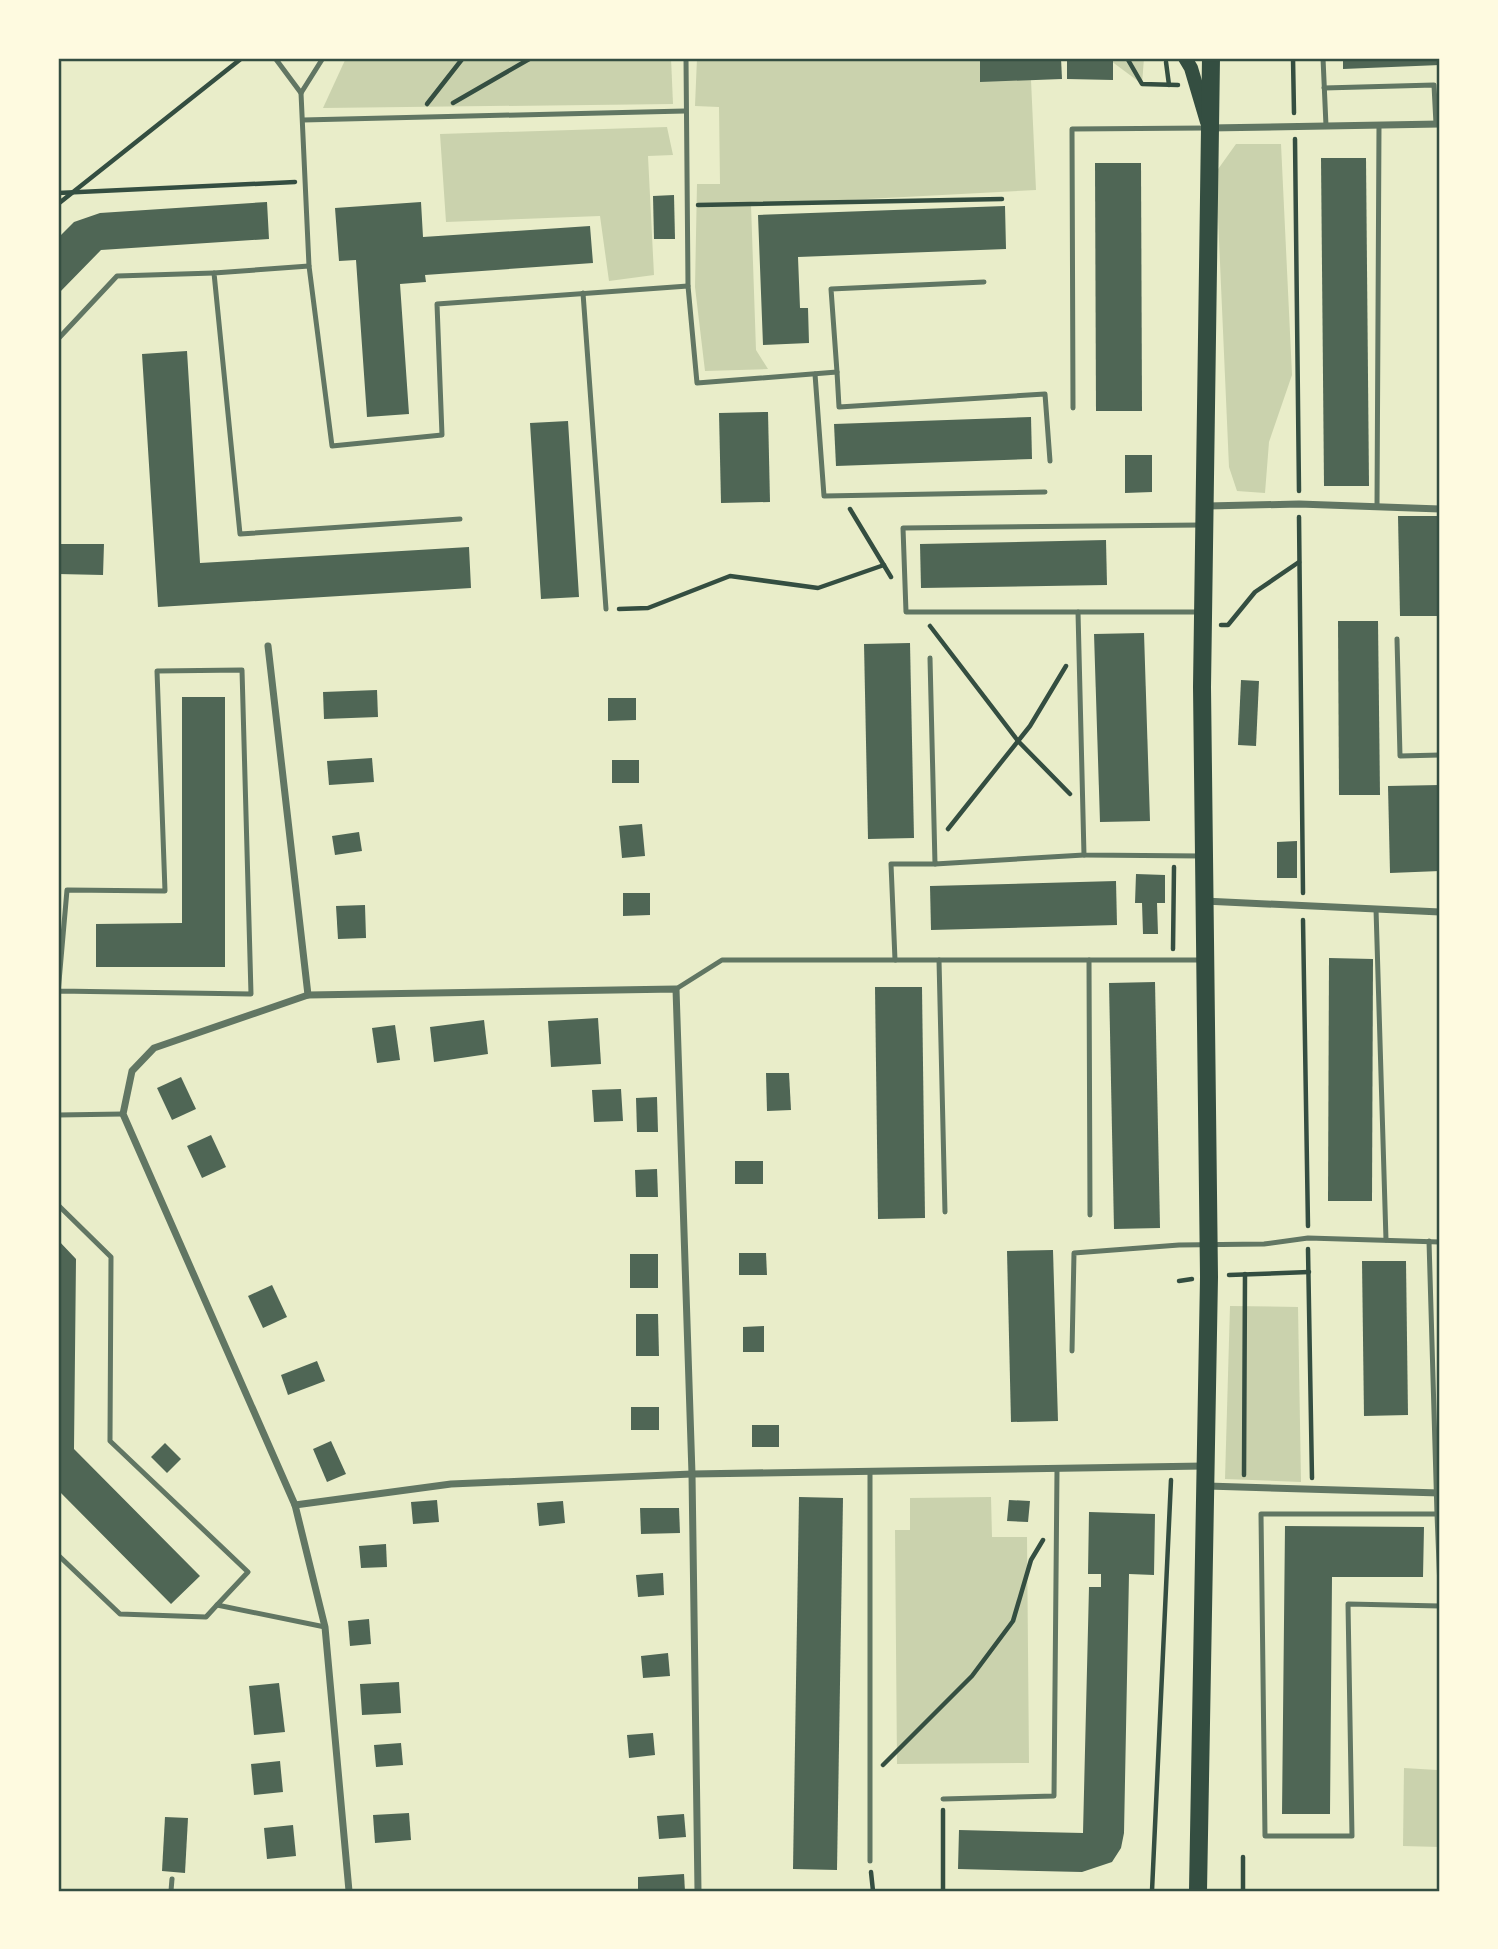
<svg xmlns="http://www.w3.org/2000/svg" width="1498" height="1949" viewBox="0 0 1498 1949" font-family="'PT Serif',serif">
<rect width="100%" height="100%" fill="#e9edc9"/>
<g fill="#cad2ad">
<path d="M346,58H671L673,104L323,108Z"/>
<path d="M697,58H1030L1036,190L751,205L756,350L768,369L705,371L695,287L697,184H720L719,107L695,106Z"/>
<path d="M1107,58H1144L1142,84Z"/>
<path d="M667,127L673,155L648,156L654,275L609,281L600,216L446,222L440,134Z"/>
<path d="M1236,144H1281L1292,375L1269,442L1265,493L1237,491L1229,467L1216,172Z"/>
<path d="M1230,1306L1298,1307L1301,1482L1225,1479Z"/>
<path d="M991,1497L992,1537H1027L1029,1763L897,1764L895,1530H910V1498Z"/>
<path d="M1404,1768L1437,1770L1440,1847L1403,1846Z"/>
</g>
<g fill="#4f6655">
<path d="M980,58H1061L1062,79L980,82Z"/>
<path d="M1067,58H1113V80L1067,79Z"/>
<path d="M1343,58H1440V65L1343,69Z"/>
<path d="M1321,158H1366L1369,486H1324Z"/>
<path d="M1095,163H1141L1142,411H1096Z"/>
<path d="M674,195L675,239H654L653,196Z"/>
<path d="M267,202L269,239L101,250L58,294V238L74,222L100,213Z"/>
<path d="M421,202L423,237L590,226L593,263L425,275L426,282L400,284L409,414L367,417L356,260L339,261L335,208Z"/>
<path d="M1005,206L1006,249L798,257L800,308H808L809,343L763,345L758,215Z"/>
<path d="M187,351L200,563L469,547L471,588L158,607L142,354Z"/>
<path d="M768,412L770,502L721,503L719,413Z"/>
<path d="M1031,417L1032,459L836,466L834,424Z"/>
<path d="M568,421L579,597L541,599L530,423Z"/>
<path d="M1125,455H1152V492L1125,493Z"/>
<path d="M1398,516H1440V616H1400Z"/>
<path d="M1106,540L1107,585L921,588L920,544Z"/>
<path d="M58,544H104L103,575L58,574Z"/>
<path d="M1338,621H1378L1380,795H1339Z"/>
<path d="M1144,633L1150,821L1100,822L1094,634Z"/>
<path d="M910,643L914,838L868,839L864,644Z"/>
<path d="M1241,680L1259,681L1256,746L1238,745Z"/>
<path d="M377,690L378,717L324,719L323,692Z"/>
<path d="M182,697H225V967H96V924L182,923Z"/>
<path d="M608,698H636V720L608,721Z"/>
<path d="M372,758L374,782L329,785L327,761Z"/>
<rect x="612" y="760" width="27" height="23"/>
<path d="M1440,785V871L1390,873L1388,786Z"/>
<path d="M642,824L645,856L622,858L619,826Z"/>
<path d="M359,832L362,851L335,855L332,836Z"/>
<path d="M1297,841V878H1277V842Z"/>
<path d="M1136,874L1165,875V903H1157L1158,934H1143L1142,903H1135Z"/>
<path d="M1116,881L1117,925L931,930L930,886Z"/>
<path d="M623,893H650V915L623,916Z"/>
<path d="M365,905L366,938L338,939L336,906Z"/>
<path d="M1329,958L1373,959L1372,1201H1328Z"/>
<path d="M1155,982L1160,1228L1114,1229L1109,983Z"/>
<path d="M875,987H922L925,1218L878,1219Z"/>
<path d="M598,1018L601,1064L551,1067L548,1021Z"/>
<path d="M484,1020L488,1054L434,1062L430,1027Z"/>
<path d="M395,1025L400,1060L377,1063L372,1028Z"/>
<path d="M766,1073H789L791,1110L767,1111Z"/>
<path d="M181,1077L196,1109L172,1120L157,1088Z"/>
<path d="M621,1089L623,1121L594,1122L592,1090Z"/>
<path d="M657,1097L658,1132H637L636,1098Z"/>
<path d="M211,1135L226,1167L202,1178L187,1146Z"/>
<rect x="735" y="1161" width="28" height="23"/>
<path d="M657,1169L658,1197H636L635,1170Z"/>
<path d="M58,1240L76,1259L74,1449L200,1576L171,1604L58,1490Z"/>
<path d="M1053,1250L1058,1421L1011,1422L1007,1251Z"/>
<path d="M739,1253H766L767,1275H739Z"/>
<rect x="630" y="1254" width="28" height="34"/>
<path d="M1362,1261H1406L1408,1415L1364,1416Z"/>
<path d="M272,1285L287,1317L263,1328L248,1296Z"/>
<path d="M636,1314H658L659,1356H636Z"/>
<path d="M764,1326V1352H743V1327Z"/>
<path d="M317,1361L325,1381L288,1395L281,1375Z"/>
<rect x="631" y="1407" width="28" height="23"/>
<rect x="752" y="1425" width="27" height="22"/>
<path d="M331,1441L346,1474L327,1482L313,1449Z"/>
<path d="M165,1443L181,1459L167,1473L151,1457Z"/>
<path d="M799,1497L843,1498L837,1870L793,1869Z"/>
<path d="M437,1500L439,1522L413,1524L411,1502Z"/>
<path d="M1009,1500L1030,1501L1028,1522L1007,1521Z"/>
<path d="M563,1501L565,1523L539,1526L537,1503Z"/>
<path d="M640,1508H679L680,1533L641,1534Z"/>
<path d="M1089,1512L1155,1514L1154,1575L1129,1574L1124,1833L1121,1848L1112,1862L1082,1872L958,1869L959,1830L1083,1833L1089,1587H1101V1574H1088Z"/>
<path d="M1285,1526L1424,1527L1423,1577H1332L1330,1814H1282Z"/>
<path d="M386,1544L387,1567L361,1568L359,1546Z"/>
<path d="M663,1573L664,1595L638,1597L636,1575Z"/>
<path d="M369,1619L371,1644L350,1646L348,1621Z"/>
<path d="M668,1653L670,1676L643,1678L641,1656Z"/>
<path d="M399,1682L401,1713L362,1715L360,1684Z"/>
<path d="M279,1683L285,1732L254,1735L249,1686Z"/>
<path d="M653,1733L655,1755L629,1758L627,1735Z"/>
<path d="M401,1743L403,1765L376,1767L374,1745Z"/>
<path d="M280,1761L283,1792L254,1795L251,1764Z"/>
<path d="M409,1813L411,1840L375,1843L373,1815Z"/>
<path d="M684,1814L686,1837L659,1839L657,1816Z"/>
<path d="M165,1817L188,1818L185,1873L162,1871Z"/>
<path d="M293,1825L296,1856L267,1859L264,1828Z"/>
<path d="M684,1874L685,1891H638V1877Z"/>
</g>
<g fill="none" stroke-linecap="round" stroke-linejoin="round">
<g stroke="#344e41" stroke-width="4.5">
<path d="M1127,58L1142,84L1178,85"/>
<path d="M1293,58L1294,113"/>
<path d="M1166,62L1169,85"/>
<path d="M453,103L531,58"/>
<path d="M427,104L463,58"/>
<path d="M1295,139L1299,491"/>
<path d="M58,193L295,182"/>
<path d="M58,204L242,58"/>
<path d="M698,205L1002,199"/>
<path d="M850,509L891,577"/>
<path d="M1299,517L1303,893"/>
<path d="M619,609L648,608L730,576L818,588L884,565"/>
<path d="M1221,625H1228L1255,592L1299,562"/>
<path d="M930,626L1018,741L1070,794"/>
<path d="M948,829L1030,726L1066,666"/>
<path d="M1303,920L1308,1226"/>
<path d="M1173,949L1174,867"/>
<path d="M1308,1249L1312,1478"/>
<path d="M1229,1275L1309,1272"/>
<path d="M1179,1281L1192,1279"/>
<path d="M1244,1475L1245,1274"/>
<path d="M883,1765L972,1676L1013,1621L1031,1560L1043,1540"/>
<path d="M1243,1857V1891"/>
<path d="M871,1872L873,1891"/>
<path d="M943,1891V1810"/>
<path d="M1152,1891L1171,1480"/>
</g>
<g stroke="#617663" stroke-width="5">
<path d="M275,58L301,93"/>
<path d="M686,58L688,286"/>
<path d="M1323,58L1326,126"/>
<path d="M1324,88L1434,85L1436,124"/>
<path d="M303,120L685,111"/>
<path d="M309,266L301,93L323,58"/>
<path d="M583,293L606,609"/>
<path d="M58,339L117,276L214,273"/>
<path d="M837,372L839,407L1045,394L1050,461"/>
<path d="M815,374L824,496L1045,492"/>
<path d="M1073,408L1072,129L1205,128"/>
<path d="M1377,507L1379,125"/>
<path d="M460,519L240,534L214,273L309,266L332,446L442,435L437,304L688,286L697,383L837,372L831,289L984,282"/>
<path d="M1078,612L1084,855L1202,856"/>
<path d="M1200,612H906L903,528L1201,525"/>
<path d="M1397,639L1400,756L1440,755"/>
<path d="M930,658L935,864L1084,855"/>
<path d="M1376,909L1386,1240"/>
<path d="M895,960L891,864H935"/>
<path d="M939,960L945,1212"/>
<path d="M1089,960L1090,1215"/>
<path d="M676,989L722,960H1203"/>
<path d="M58,993L67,890L165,891L157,671L242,670L251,994L58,991"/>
<path d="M58,1115L123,1114"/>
<path d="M58,1205L111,1257L110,1441L248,1572L217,1605L325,1627"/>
<path d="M1429,1241L1437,1514"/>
<path d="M1072,1351L1074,1253L1179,1245L1264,1244L1308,1238L1440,1242"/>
<path d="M870,1472V1861"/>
<path d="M58,1555L120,1614L206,1617L217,1605"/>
<path d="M1440,1588L1437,1514H1261L1265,1836H1352L1348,1604L1440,1606"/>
<path d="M943,1799L1054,1796L1057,1470"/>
<path d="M171,1891L172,1879"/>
</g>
<g stroke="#617663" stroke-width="7">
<path d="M1209,128L1440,124"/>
<path d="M1207,506L1299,504L1440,509"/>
<path d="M268,646L308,995"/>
<path d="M1204,901L1440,912"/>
<path d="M1207,1486L1440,1493"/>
<path d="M295,1505L451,1484L692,1474L1204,1466"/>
<path d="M349,1891L325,1627L295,1505L123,1114L132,1071L154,1048L308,995L676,989L692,1474L698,1891"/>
</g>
<path stroke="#344e41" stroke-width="14" d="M1185,58L1191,68L1207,122"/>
<path stroke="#344e41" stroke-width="18" d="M1198,1891L1209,1277L1202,687L1211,58"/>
</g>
<rect width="1498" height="1949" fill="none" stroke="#fefae0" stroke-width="119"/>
<rect x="60" y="60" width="1378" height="1830" fill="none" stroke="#344e41" stroke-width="2.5"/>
</svg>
